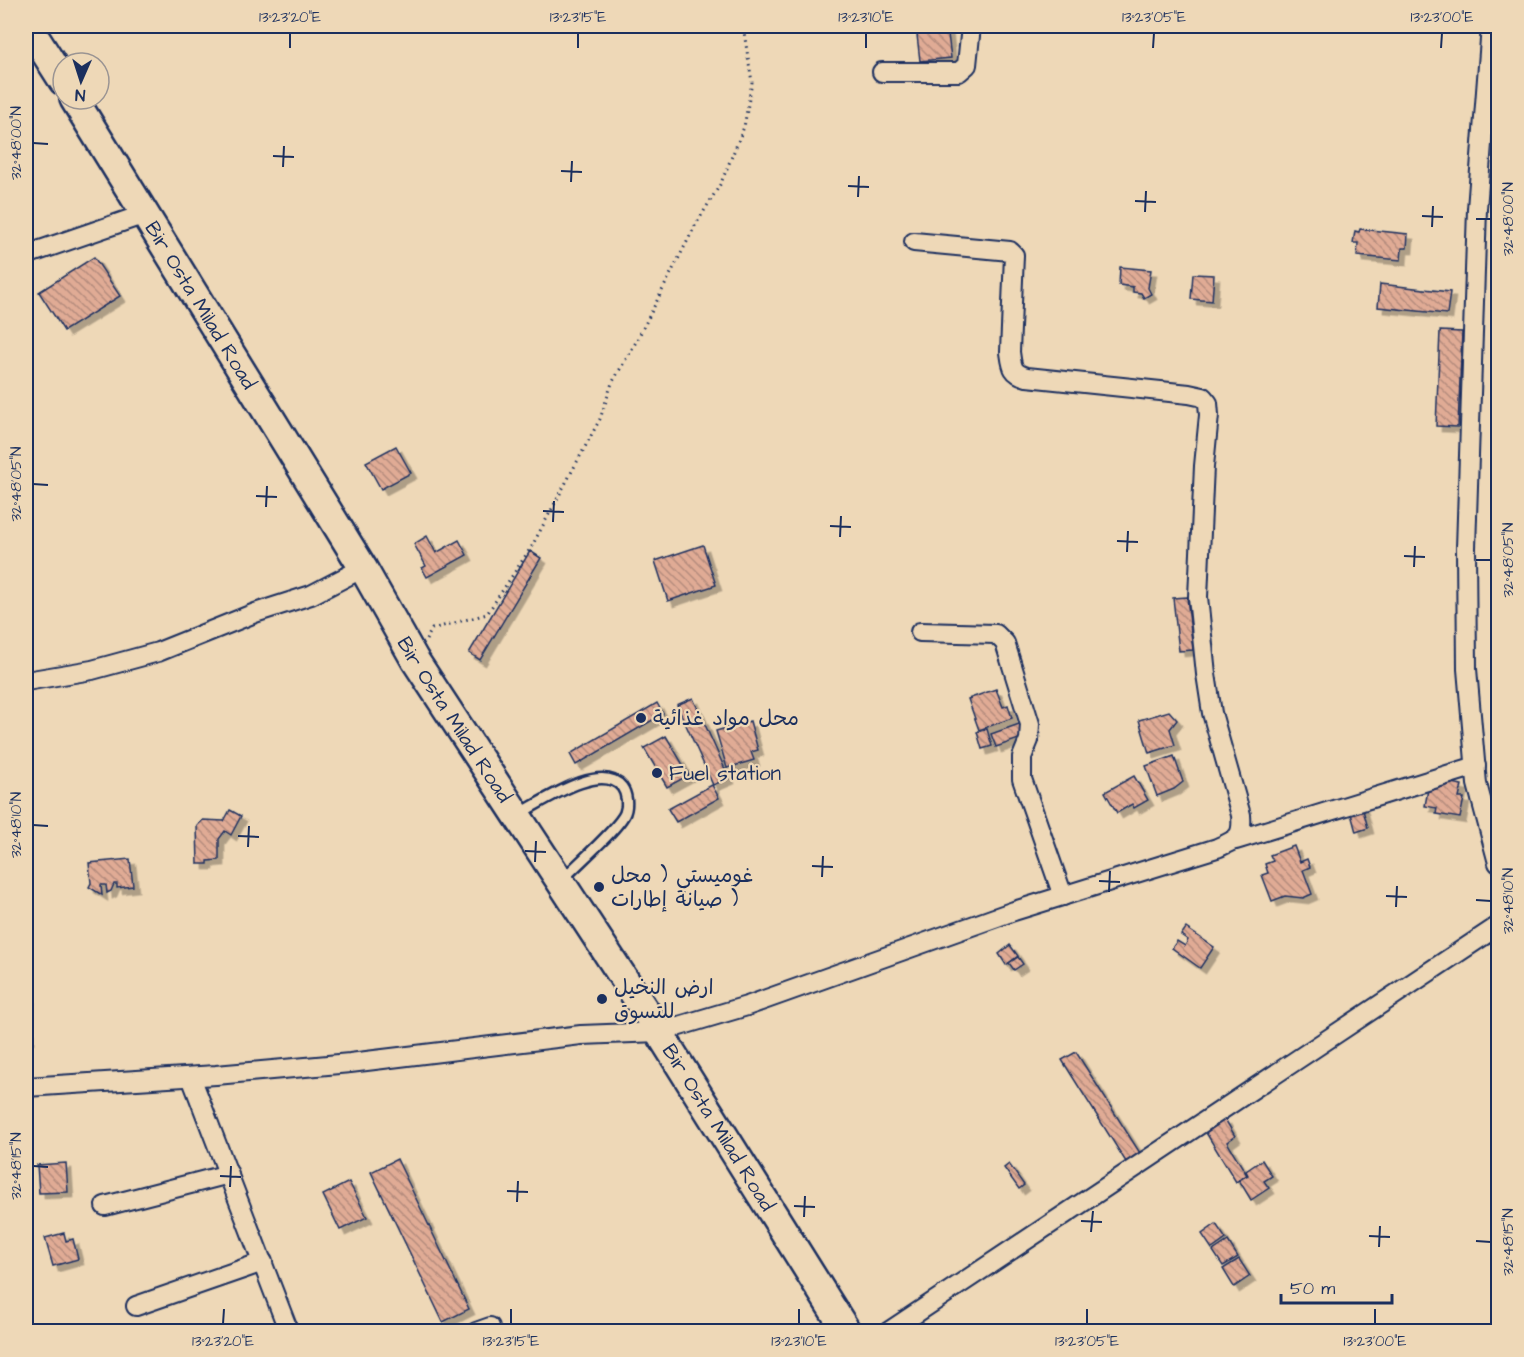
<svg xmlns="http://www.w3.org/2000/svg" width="1524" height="1357" viewBox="0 0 1524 1357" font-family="'Architects Daughter','Playpen Sans Arabic',sans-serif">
<defs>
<pattern id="building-back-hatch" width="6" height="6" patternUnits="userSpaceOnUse" patternTransform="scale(1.5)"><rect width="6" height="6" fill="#e0ab95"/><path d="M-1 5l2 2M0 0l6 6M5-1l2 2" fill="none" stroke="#b58c7d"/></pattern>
<filter id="shadow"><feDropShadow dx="5.5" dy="5.5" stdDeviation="0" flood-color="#0004"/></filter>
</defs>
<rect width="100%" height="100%" fill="#eed8b7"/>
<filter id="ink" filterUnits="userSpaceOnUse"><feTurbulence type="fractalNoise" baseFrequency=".0167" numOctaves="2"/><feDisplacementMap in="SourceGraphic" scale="12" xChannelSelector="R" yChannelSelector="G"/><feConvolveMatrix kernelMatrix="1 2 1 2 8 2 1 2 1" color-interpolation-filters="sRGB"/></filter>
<g filter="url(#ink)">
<g fill="url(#building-back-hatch)" stroke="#1b2f5e" stroke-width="1.5" filter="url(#shadow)">
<path d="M916,26H947L951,58L920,61Z"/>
<path d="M1360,229L1408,234L1407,248H1402L1401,260L1357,256L1358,243H1353L1355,231L1359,232Z"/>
<path d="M94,257L120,296L64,331L39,292Z"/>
<path d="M1120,267L1151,270L1148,288L1151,294L1144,298L1141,293L1133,292V287L1119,285Z"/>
<path d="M1193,274L1214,275L1212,301L1191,299Z"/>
<path d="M1380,284L1450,292L1447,314L1378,307Z"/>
<path d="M1440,331L1462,332L1458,427L1436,426Z"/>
<path d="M396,446L411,473L381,489L366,462Z"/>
<path d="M427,536L436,553L459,540L467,555L427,577L422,568L426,566L414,544Z"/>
<path d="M703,545L716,585L668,601L655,561Z"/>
<path d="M530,551L541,558L480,660L469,653Z"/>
<path d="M1187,597L1193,650L1179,651L1173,598Z"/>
<path d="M996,689L1003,707L1008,705L1012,718L979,730L968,699Z"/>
<path d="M693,698L729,778L713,785L677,705Z"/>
<path d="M657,703L663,714L576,765L570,754Z"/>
<path d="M1169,711L1177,720L1170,729L1175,745L1149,753L1139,720Z"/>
<path d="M750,721L758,750L751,752L754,760L727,768L716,731Z"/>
<path d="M1022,723L1027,736L996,747L991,734Z"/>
<path d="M987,729L992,746L982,749L977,732Z"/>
<path d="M666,736L689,775L667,787L644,748Z"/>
<path d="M1174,756L1183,782L1174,789L1157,796L1146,766Z"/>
<path d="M1134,776L1148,800L1134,808L1132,804L1117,813L1105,792Z"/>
<path d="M1433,779L1462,785L1459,798H1464L1460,818L1436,814L1437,808L1425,806L1428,789H1431Z"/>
<path d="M712,785L719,798L676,822L668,809Z"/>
<path d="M1362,806L1368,828L1356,832L1350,810Z"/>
<path d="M230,810L241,816L231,835L225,831L219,839V860L208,861V864H198L197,826L203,820L224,821Z"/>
<path d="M1294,846L1300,862L1307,859L1310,867L1303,870L1312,894L1303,898L1285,896L1272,901L1262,875L1268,873L1265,864L1273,861L1270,855Z"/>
<path d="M130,859L133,886L117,888V884H114L111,891L107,893L106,885H101L102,895L89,887L91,883L89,863Z"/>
<path d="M1186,928L1214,947L1200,968L1172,948L1177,941L1185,946L1188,940L1181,935Z"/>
<path d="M1010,945L1018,956L1006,965L999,954Z"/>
<path d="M1018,957L1023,964L1014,970L1009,963Z"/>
<path d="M26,996H29L28,1038H26Z"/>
<path d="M1076,1052L1140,1153L1126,1162L1062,1060Z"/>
<path d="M1225,1119L1235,1136L1227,1142L1247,1175L1236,1182L1205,1131Z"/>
<path d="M397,1159L469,1309L443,1322L371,1172Z"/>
<path d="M1262,1160L1272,1176L1264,1181L1269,1188L1251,1200L1239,1180L1248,1175L1246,1171Z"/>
<path d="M66,1163L68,1192L39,1193L37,1165Z"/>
<path d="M1009,1164L1024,1185L1019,1189L1004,1168Z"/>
<path d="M349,1182L367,1217L340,1230L323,1195Z"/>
<path d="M1216,1224L1226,1239L1212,1249L1202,1234Z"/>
<path d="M64,1233L66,1241L73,1239L78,1259L53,1266L45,1238Z"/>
<path d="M1228,1241L1238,1257L1223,1266L1213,1251Z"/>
<path d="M1239,1259L1250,1276L1234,1287L1223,1269Z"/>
</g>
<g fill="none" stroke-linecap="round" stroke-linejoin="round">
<defs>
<path id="lane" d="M519,814C542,802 601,761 622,787C627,794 628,805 625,813C619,828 575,866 562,880"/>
<g id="street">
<path d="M1491,26L1477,209L1466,548L1467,669L1477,784L1498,863"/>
<path d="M882,72H959L967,65L971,26"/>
<path d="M26,255L145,214"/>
<path d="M920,632L996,634L1005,643L1030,724L1029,740L1022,757V779L1063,896"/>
<path d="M26,681L92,670L158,652L255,613L311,595L363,568"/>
<path d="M1236,840L1476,766"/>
<path d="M191,1077L289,1332"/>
<path d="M26,1087L216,1075L350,1063L581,1035L659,1032L747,1006L1014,911L1217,848C1237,839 1243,838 1241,815L1212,713L1206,674L1198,597L1204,466L1209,415L1208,403L1203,397L1189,394L1027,377C1012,373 1012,367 1010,352L1014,255L1010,251L914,242"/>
<path d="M105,1206L229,1174"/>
<path d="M136,1306L263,1262"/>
<path d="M476,1332L490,1327"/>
<path d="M888,1332L1498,926"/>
</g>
<g id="primary">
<path d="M28,26L63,81"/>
<path id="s1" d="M74,99L363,568L415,660L659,1032L847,1332"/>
</g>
</defs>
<use href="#lane" stroke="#1b2f5e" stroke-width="14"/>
<use href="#street" stroke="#1b2f5e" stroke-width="22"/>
<use href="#primary" stroke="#1b2f5e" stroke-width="32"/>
<path stroke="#1b2f5e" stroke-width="3" stroke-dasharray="1.5 4.5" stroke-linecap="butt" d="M426,640L432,629L487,614L532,546L600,419L612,383L636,342L695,226L721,183L744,127L752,82L743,26"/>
<use href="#lane" stroke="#eed8b7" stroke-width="9"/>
<use href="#street" stroke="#eed8b7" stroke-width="18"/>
<use href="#primary" stroke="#eed8b7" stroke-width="27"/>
</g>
</g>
<path fill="none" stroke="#1b2f5e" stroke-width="2" d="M290,48V33M578,48V33M866,48V33M1153,48L1154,33M1441,48L1442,33M33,143L48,144M273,156L294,157M283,167L284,146M561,171L582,172M571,182L572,161M848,186L869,187M858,197L859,176M1135,201L1156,202M1145,212L1146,191M1422,216L1443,217M1476,219H1491M1432,227L1433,206M33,484L48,485M256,496L277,497M266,507L267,486M543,511L564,512M553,522L554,501M830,526L851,527M840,537L841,516M1117,541L1138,542M1127,552L1128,531M1404,556L1425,557M1476,560H1491M1414,567L1415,546M33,825L48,826M238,836L259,837M248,847L249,826M525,851L546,852M535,862L536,841M812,866L833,867M822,877L823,856M1099,881L1120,882M1109,892L1110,871M1386,896L1407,897M1476,900L1491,901M1396,907L1397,886M33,1166L48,1167M220,1176L241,1177M230,1187L231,1166M507,1191L528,1192M517,1202L518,1181M794,1206L815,1207M804,1217L805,1196M1081,1221L1102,1222M1091,1232L1093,1211M1369,1236L1390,1237M1476,1241L1491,1242M1379,1247L1380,1226M223,1324L224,1309M511,1324V1309M799,1324V1309M1087,1324V1309M1375,1324V1309"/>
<g fill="#1b2f5e" stroke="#eed8b7" stroke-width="2">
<circle cx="641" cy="718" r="6"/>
<circle cx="657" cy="773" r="6"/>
<circle cx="599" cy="887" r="6"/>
<circle cx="602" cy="999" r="6"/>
</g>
<g text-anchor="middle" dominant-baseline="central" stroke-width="4.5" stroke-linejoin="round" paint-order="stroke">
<g font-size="21" fill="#1b2f5e" stroke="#eed8b7">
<text stroke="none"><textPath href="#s1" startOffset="242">Bir Osta Milad Road</textPath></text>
<text stroke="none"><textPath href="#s1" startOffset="728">Bir Osta Milad Road</textPath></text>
<text stroke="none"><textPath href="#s1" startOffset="1214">Bir Osta Milad Road</textPath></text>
</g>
<g font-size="21" fill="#1b2f5e" stroke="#eed8b7" text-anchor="start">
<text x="653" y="718">محل مواد غذائية</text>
<text x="669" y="773">Fuel station</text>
<text x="611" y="875">غوميستي ( محل<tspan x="611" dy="24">صيانة إطارات )</tspan></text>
<text x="614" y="987">ارض النخيل<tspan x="614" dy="24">للتسوق</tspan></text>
</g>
</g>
<rect width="1524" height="1357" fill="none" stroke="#eed8b7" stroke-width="66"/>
<g transform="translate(81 81) rotate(183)"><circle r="28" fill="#eed8b7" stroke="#9a9493" stroke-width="1.5"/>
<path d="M0-4.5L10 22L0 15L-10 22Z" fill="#1b2f5e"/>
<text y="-9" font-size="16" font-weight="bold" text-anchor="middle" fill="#1b2f5e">N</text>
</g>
<path d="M1281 1294v9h111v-9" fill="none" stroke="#1b2f5e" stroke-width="3"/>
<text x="1290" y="1294" font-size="18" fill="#1b2f5e" stroke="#eed8b7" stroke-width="4.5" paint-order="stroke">50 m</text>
<rect x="33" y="33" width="1458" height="1291" fill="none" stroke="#1b2f5e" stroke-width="2"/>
<g font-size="15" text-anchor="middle" fill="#1b2f5e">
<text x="290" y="22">13°23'20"E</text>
<text x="578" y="22">13°23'15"E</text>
<text x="866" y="22">13°23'10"E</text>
<text x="1154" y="22">13°23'05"E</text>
<text x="1442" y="22">13°23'00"E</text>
<text transform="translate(16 143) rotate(-90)" y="5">32°48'00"N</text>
<text transform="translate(1508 219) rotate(-90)" y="5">32°48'00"N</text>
<text transform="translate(16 484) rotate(-90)" y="5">32°48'05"N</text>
<text transform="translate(1508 560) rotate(-90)" y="5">32°48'05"N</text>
<text transform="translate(16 825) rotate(-90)" y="5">32°48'10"N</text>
<text transform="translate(1508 901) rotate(-90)" y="5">32°48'10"N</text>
<text transform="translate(16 1166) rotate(-90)" y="5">32°48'15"N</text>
<text transform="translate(1508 1242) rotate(-90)" y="5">32°48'15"N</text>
<text x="223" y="1346">13°23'20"E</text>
<text x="511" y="1346">13°23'15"E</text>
<text x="799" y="1346">13°23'10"E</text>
<text x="1087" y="1346">13°23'05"E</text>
<text x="1375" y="1346">13°23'00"E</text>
</g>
</svg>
